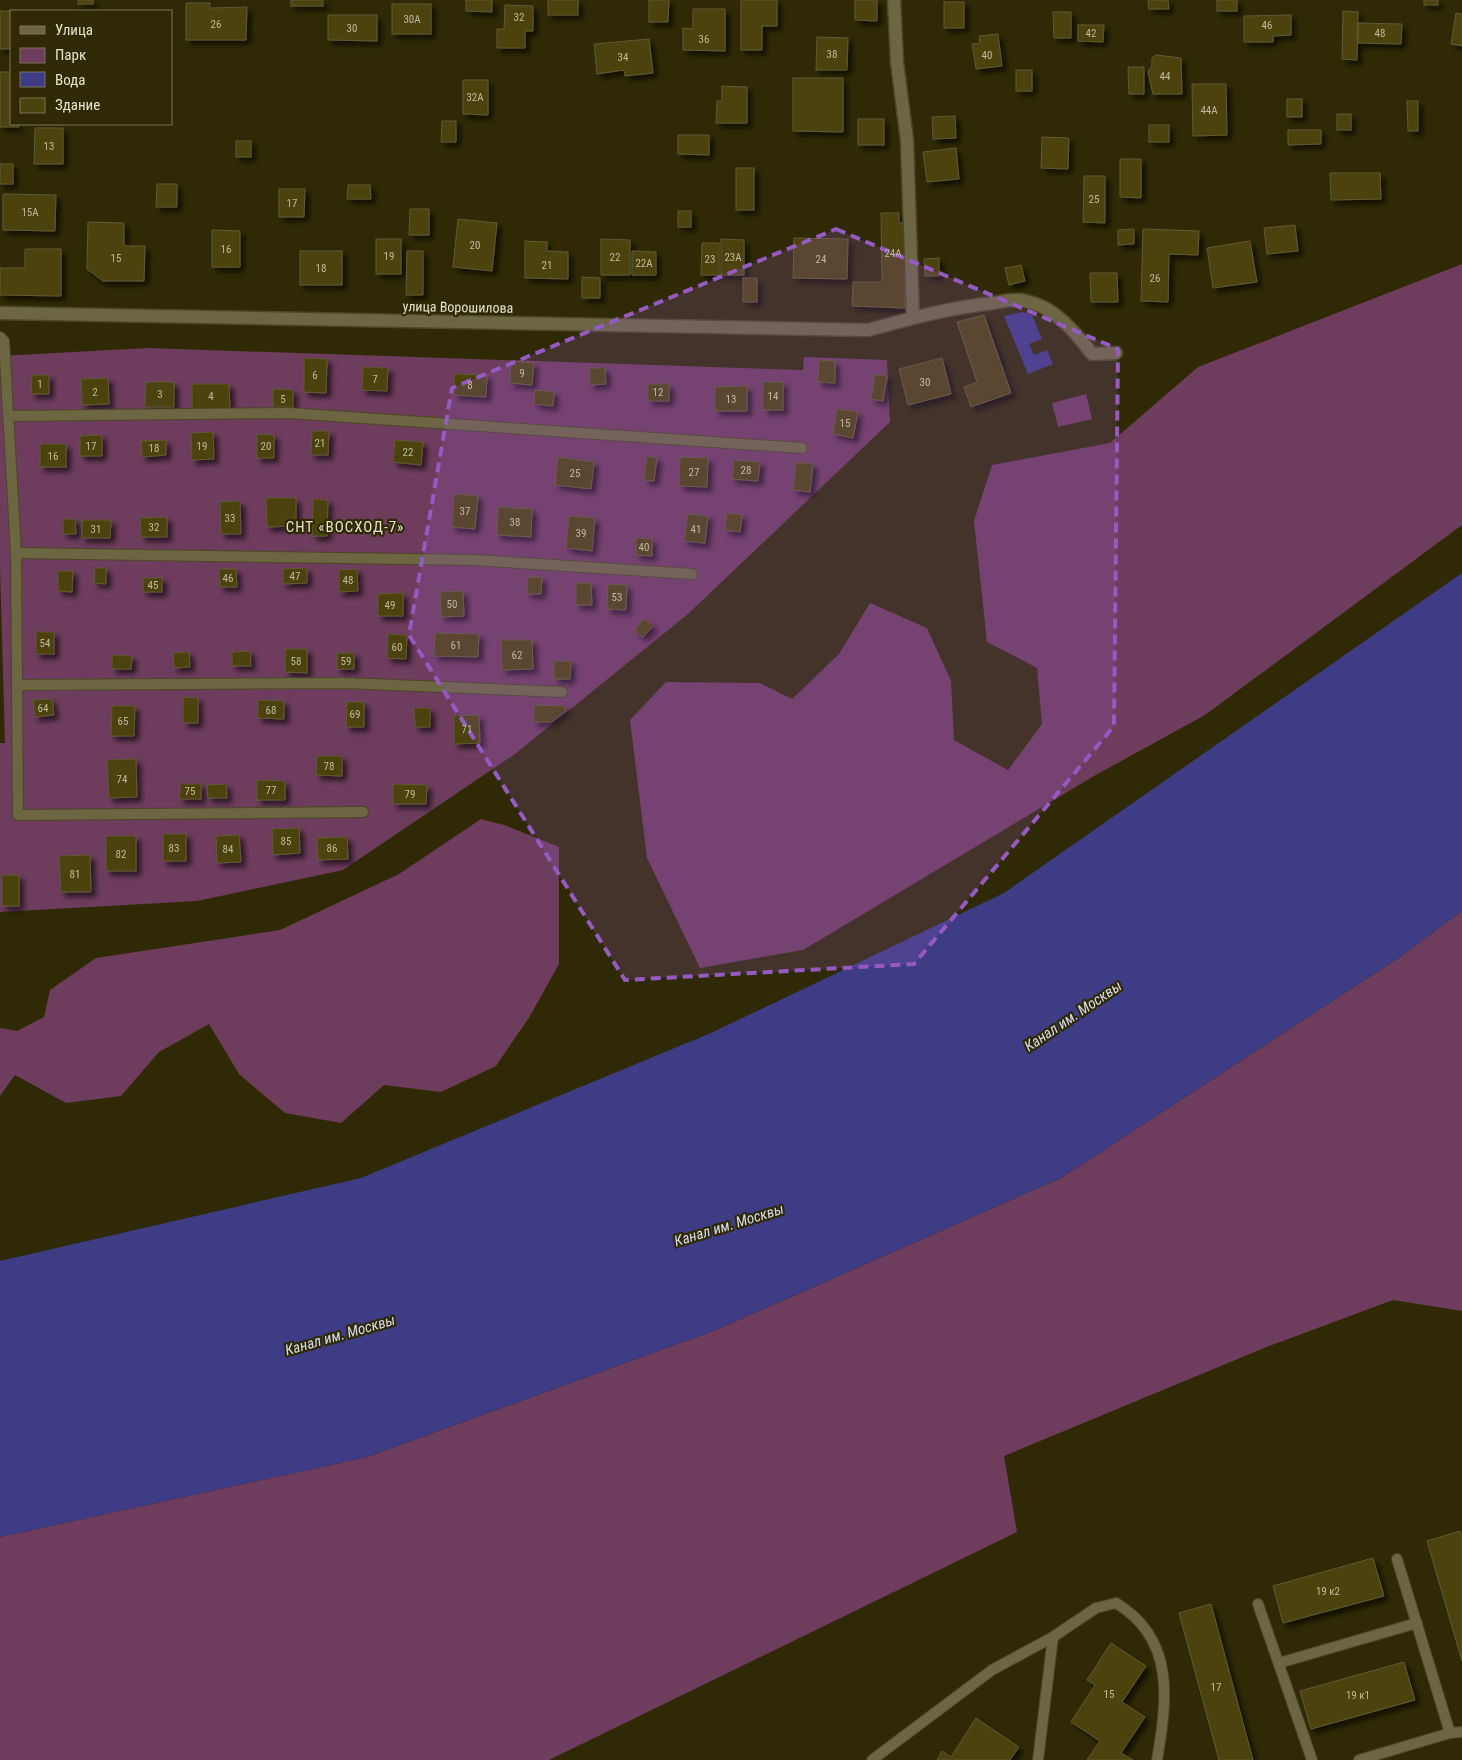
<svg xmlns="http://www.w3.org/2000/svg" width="1462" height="1760" viewBox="0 0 1462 1760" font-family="'Roboto Condensed',sans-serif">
<defs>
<filter id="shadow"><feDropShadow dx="4.5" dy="4.5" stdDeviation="2.5" flood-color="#0009"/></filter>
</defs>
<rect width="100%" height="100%" fill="#2f2a05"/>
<g fill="#6e3c5d">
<path d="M1462,264V525L1205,715L1094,776L803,950L700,968L647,858L630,720L666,682L760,683L792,699L839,654L870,603L927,628L951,681L954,740L1008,770L1042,724L1037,668L987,642L974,521L992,465L1110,443L1198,367Z"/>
<path d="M147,348L803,370L804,357L887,360L890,422L688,614L515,754L343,870L197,901L0,912V743H5L0,568V356Z"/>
<path d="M1086,394L1092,419L1058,427L1052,403Z"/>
<path d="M481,819L504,825L559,847V964L530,1016L496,1066L441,1092L384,1085L341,1123L285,1113L239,1074L209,1024L159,1052L121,1096L66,1103L15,1075L0,1096V1028L17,1031L44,1017L50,990L96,958L280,930L399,874Z"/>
<path d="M1462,911V1311L1393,1300L1269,1346L1004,1456L1017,1532L549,1760H0V1537L367,1457L716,1330L1061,1178L1397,959Z"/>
</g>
<g fill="#3e3c85">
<path d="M1022,312L1032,315L1042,339L1029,344L1034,355L1047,350L1053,364L1028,374L1004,316Z"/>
<path d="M1462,573V911L1397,959L1061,1178L716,1330L367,1457L0,1537V1261L361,1178L711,1033L1004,893Z"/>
</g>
<g fill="#4b430d" stroke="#605a36" filter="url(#shadow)">
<rect x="78" y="0" width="15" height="4"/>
<rect x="291" y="0" width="32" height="6"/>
<path d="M466,0H492V12L466,11Z"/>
<rect x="548" y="0" width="30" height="15"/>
<path d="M649,0H669L668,22H649Z"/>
<path d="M741,0H777V26H762V50H741Z"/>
<path d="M855,0H877V21L855,20Z"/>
<path d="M1148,0H1168L1169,9H1149Z"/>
<rect x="1217" y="0" width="20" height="11"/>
<rect x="1424" y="0" width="14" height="5"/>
<rect x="944" y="2" width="20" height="26"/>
<path d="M186,3H210V8L247,7L246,40H186Z"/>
<rect x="392" y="4" width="39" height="30"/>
<path d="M505,5L533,6V31H525V48H497V29H504Z"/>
<path d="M693,9H725V51L683,50V28L693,29Z"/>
<path d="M0,11H56H11V49H0Z"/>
<path d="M1343,11L1358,12L1357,60L1342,59Z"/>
<path d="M1053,12H1071V38H1054Z"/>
<path d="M1456,13L1462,14V46L1451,44Z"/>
<path d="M328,15H377V41L328,40Z"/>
<path d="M1291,15V35L1273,36V42H1244V16Z"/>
<path d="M1358,23L1402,24L1401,44L1358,43Z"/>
<path d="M1078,25H1104L1103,42L1078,41Z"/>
<path d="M998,34L1002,66L976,69L972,44L980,43L979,36Z"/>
<path d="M817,37L848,38L847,70H816Z"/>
<path d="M649,39L653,73L625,76L624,70L597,74L594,44Z"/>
<path d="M1156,55L1181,58L1182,94H1153L1148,72L1152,65V58Z"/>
<path d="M1128,67H1144V94H1129Z"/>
<rect x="1016" y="70" width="16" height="21"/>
<path d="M0,72H11V124H19V127H0Z"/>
<path d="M793,78H843V132L793,131Z"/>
<path d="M463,80H488V115L463,114Z"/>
<path d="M1192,84H1226L1227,135L1193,136Z"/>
<path d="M722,86L747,87V123H716L717,101H722Z"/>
<rect x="1287" y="99" width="15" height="18"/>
<path d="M1407,101H1418V131H1408Z"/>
<rect x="1337" y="114" width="14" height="16"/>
<path d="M955,116L956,138L933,139L932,117Z"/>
<rect x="858" y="119" width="26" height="26"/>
<path d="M442,121H456V142H441Z"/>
<rect x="1149" y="125" width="20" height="17"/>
<path d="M35,128H63V164H34Z"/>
<path d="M1288,130H1321V144L1288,145Z"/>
<path d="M678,135H709V155L678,154Z"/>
<path d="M1042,137L1069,138L1068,169L1041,168Z"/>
<rect x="236" y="141" width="15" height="16"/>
<path d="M956,148L959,179L927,182L923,152Z"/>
<path d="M1120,159H1141V198L1120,197Z"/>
<rect x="0" y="164" width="13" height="20"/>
<rect x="736" y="168" width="18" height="42"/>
<path d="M1330,173H1380L1381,199L1331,200Z"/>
<path d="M1084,176H1105V223L1083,222Z"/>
<path d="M157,184H177V207H156Z"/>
<path d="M348,185H370L371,199H347Z"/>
<path d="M279,189H305L304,217H279Z"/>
<path d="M3,194L56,195L55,231L3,230Z"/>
<path d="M410,209H429V235H409Z"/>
<rect x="678" y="211" width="13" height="16"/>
<path d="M881,213H899V223H904L905,308L852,306L853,282H882Z"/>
<path d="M458,219L497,223L492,271L453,267Z"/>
<path d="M88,222L124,223V244L127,246H145L144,281H103L87,269Z"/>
<path d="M1295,225L1298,251L1267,254L1264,228Z"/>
<path d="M1134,229V244L1118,245V230Z"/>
<path d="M1143,229L1199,231L1198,255L1169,254L1168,302L1141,301Z"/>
<path d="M212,230L240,231V267H212Z"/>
<path d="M794,238L848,239L847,279L793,278Z"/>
<rect x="376" y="239" width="25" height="35"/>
<path d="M601,239L630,240V275H601Z"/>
<path d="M721,239L744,240V275H721Z"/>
<path d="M525,241L547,242V251L568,252V279L525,278Z"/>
<path d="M1250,241L1257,282L1213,288L1207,248Z"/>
<path d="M702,243H719V275H701Z"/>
<path d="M25,249H61V296L0,295V268H25Z"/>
<rect x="300" y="251" width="42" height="34"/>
<path d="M407,251H423V295H406Z"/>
<path d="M632,251L656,252V275H632Z"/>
<path d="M939,258V276H925L924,259Z"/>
<path d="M1021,265L1025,281L1009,285L1005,268Z"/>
<path d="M1090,273H1117L1118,302H1091Z"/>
<path d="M582,277L600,278V298H582Z"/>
<rect x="743" y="278" width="14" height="24"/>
<path d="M984,315L1011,393L971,407L964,387L977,382L957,322Z"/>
<path d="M304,358L327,359L326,393L304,392Z"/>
<path d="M942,358L951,394L908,405L899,369Z"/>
<path d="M819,360L835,361V383L818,382Z"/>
<path d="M511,361L534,363L532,385L510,383Z"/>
<path d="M363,367L388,368L387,391L362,390Z"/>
<path d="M590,368H605L606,384L590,385Z"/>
<path d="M454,374L487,375L486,397L454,395Z"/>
<path d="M875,374L887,376L883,401L871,399Z"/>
<path d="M32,375H49V394H31Z"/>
<path d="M108,378L109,404L82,405L81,379Z"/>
<path d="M146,382H174V407H145Z"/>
<rect x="763" y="382" width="20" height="28"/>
<path d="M192,384H229L230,409H192Z"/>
<rect x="648" y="384" width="21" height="17"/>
<path d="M747,386V411H715V387Z"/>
<path d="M273,389L293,390V407H273Z"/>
<path d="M535,390L554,392L553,406L534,404Z"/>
<path d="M837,409L858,412L853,438L833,434Z"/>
<path d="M312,431H329L328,455H311Z"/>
<path d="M213,432L214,459L192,460L191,433Z"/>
<path d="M257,434L274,435V458H257Z"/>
<path d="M102,435V456H80V436Z"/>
<path d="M166,440V455L142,457L141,441Z"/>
<path d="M395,440L423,442L421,465L393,462Z"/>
<rect x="40" y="444" width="26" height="23"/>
<path d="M647,456L657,458L654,481L644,480Z"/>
<path d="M558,457L594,462L591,489L555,485Z"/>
<path d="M680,457L708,458L707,487L679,486Z"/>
<path d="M734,460L760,462L758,481L732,479Z"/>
<path d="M796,462L813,464L810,492L793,490Z"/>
<path d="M454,494L478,496L475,529L452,527Z"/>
<path d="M266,498H296V526L267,527Z"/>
<path d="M313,499L328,500L327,536H312Z"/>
<path d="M240,501L241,534H221L220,502Z"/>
<path d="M498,507L532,509L531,537L497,535Z"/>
<path d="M727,513L742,515L740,532L725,530Z"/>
<path d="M688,514L708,516L705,543L684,541Z"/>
<path d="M569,516L595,518L592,551L566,548Z"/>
<path d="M167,517V537H141L140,518Z"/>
<path d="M63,519H75L76,534H63Z"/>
<path d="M82,520H111L110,538H82Z"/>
<path d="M636,538L652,539V556L636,555Z"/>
<path d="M95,568H106V584L94,583Z"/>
<path d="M307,568V583L283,584V569Z"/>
<path d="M219,569H236L237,587H220Z"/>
<path d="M357,569L358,591L339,592V570Z"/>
<path d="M58,571H73L72,592L58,591Z"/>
<path d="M528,577H542L541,594H527Z"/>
<rect x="143" y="578" width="19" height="14"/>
<path d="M576,583H591L592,605H576Z"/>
<path d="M608,584L627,585L626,610L607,609Z"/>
<path d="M463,591L464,616L441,617L440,592Z"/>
<path d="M403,593V616H378V594Z"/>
<path d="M644,619L653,626L643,637L634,630Z"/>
<rect x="36" y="632" width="18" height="22"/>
<path d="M435,633L479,634L478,657L434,656Z"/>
<path d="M388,634L407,635L406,659L387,658Z"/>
<path d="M501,640H532L533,669L502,670Z"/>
<path d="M285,649H307V673L285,672Z"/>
<path d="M250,651L251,666H232V652Z"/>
<path d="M189,652L190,667L174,668L173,653Z"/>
<rect x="337" y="653" width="17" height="16"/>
<path d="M112,655L132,656L131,669H112Z"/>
<path d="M554,661H571L570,679H554Z"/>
<path d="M183,697L198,698V723H183Z"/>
<path d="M52,699L54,715L35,717L33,700Z"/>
<path d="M258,700L284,701V719L258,718Z"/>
<path d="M347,702H364V727H346Z"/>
<path d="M534,705L565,706L566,711L551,722H534Z"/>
<path d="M112,706H135L134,736H111Z"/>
<path d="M414,708H430V727H415Z"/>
<path d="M479,715L480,743L454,744V716Z"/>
<path d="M317,756H342V776L316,775Z"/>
<path d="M136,759L137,797L109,798L107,760Z"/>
<path d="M257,780L285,781V800H257Z"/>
<rect x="180" y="784" width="21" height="15"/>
<path d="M226,784L227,798H208L207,785Z"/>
<path d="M393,784L427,785L426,804H393Z"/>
<path d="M299,828L300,853L273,855L272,829Z"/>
<rect x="163" y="834" width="23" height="27"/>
<path d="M239,835L241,862L217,863L216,836Z"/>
<rect x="106" y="836" width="30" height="35"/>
<path d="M347,837L348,859L318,860L317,838Z"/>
<path d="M90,855L91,892H61L59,856Z"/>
<rect x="2" y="875" width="17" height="31"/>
<path d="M1460,1531L1462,1536V1661L1427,1541Z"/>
<path d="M1373,1558L1384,1596L1283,1623L1273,1586Z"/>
<path d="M1211,1604L1253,1760H1219L1179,1613Z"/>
<path d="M1111,1643L1146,1666L1122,1702L1145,1717L1121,1753L1133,1760H1087L1100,1741L1071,1722L1095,1685L1087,1680Z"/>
<path d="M1404,1662L1415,1700L1311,1729L1300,1691Z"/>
<path d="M976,1718L1019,1747L1010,1760H937L942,1751L951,1757Z"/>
</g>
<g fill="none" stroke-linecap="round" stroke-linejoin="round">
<defs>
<g id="service">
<path d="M0,337L4,341L16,553L18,815L363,812"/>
<path d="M8,416L289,413L802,448"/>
<path d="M16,553L475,560L692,574"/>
<path d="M18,685L345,683L562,692"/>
<path d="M1258,1604L1312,1760"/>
<path d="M1279,1663L1417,1623"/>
<path d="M1450,1733L1462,1732"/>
<path d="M872,1760L992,1670L1053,1637L1096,1608L1116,1603C1176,1639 1167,1701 1157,1760"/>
<path d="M1038,1760L1053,1637"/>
<path d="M1359,1760L1450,1733L1397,1559"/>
</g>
<path id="minor" d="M913,318C937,312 961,307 985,304C996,303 1009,299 1020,300C1052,304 1074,330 1092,354L1116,353"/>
<path id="tertiary" d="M0,313L868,330L913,318L907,140L897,62L894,0"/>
</defs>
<use href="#service" stroke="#4c4725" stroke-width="12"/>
<use href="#minor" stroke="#4c4725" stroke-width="15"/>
<use href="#tertiary" stroke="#4c4725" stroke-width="15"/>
<use href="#service" stroke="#6c6642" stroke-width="10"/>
<use href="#minor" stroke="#6c6642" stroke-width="12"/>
<use href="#tertiary" stroke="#6c6642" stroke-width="12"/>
</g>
<path fill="#965ac3" fill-opacity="0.2" stroke="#965ac3" stroke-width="4" stroke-dasharray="10 6" stroke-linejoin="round" d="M836,229L1118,349L1114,726L914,964L625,980L409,635L452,388Z"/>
<g text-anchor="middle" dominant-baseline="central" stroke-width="4.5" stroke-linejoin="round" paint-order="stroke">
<g font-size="11" fill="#beba9e">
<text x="519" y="17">32</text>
<text x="412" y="19">30А</text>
<text x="216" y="24">26</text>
<text x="1267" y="25">46</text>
<text x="352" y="28">30</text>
<text x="1091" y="33">42</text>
<text x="1380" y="33">48</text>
<text x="704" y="39">36</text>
<text x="832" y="54">38</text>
<text x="987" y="55">40</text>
<text x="623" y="57">34</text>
<text x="1165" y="76">44</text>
<text x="475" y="97">32А</text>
<text x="1209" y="110">44А</text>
<text x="49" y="146">13</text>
<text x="1094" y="199">25</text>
<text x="292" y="203">17</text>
<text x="30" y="212">15А</text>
<text x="475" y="245">20</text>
<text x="226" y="249">16</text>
<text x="893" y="253">24А</text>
<text x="389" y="256">19</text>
<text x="615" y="257">22</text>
<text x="733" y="257">23А</text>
<text x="116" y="258">15</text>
<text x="710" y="259">23</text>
<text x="821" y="259">24</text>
<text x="644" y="263">22А</text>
<text x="547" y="265">21</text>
<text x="321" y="268">18</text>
<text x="1155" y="278">26</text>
<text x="522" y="373">9</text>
<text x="315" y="375">6</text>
<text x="375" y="379">7</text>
<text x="925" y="382">30</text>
<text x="40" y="384">1</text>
<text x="470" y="385">8</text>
<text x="95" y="392">2</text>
<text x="658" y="392">12</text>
<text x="160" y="394">3</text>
<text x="211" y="396">4</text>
<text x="773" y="396">14</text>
<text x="283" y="399">5</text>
<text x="731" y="399">13</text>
<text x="845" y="423">15</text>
<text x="320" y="443">21</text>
<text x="91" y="446">17</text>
<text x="202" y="446">19</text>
<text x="266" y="446">20</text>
<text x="154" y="448">18</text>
<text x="408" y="452">22</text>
<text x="53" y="456">16</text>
<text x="746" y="470">28</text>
<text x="694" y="472">27</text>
<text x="575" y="473">25</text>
<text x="465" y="511">37</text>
<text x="230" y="518">33</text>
<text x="515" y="522">38</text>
<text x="154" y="527">32</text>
<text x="96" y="529">31</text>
<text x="696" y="529">41</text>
<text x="581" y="533">39</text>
<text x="644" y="547">40</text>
<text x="295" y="576">47</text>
<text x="228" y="578">46</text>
<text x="348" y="580">48</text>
<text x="153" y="585">45</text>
<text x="617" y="597">53</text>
<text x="452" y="604">50</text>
<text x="390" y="605">49</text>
<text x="45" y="643">54</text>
<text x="456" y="645">61</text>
<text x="397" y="647">60</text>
<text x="517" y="655">62</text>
<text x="296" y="661">58</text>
<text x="346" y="661">59</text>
<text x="43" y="708">64</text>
<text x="271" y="710">68</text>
<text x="355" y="714">69</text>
<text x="123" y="721">65</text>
<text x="467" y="729">71</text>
<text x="329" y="766">78</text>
<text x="122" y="779">74</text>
<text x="271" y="790">77</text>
<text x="190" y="791">75</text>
<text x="410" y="794">79</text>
<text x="286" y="841">85</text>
<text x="174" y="848">83</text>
<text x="332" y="848">86</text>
<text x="228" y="849">84</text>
<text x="121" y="854">82</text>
<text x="75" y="874">81</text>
<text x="1328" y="1591">19 к2</text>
<text x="1216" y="1687">17</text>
<text x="1109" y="1694">15</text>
<text x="1358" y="1695">19 к1</text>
</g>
<g font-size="14" fill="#e5e2ce" stroke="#2f2a05">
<text transform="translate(458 307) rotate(1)">улица Ворошилова</text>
</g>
<g font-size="15" letter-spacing="1" fill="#e5e2ce" stroke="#2f2a05">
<text x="345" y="527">СНТ «ВОСХОД-7»</text>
</g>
<g font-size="15" font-style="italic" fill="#d8dbf0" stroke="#2f2a05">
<text transform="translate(1073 1016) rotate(-34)">Канал им. Москвы</text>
<text transform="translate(729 1225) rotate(-17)">Канал им. Москвы</text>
<text transform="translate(340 1335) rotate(-16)">Канал им. Москвы</text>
</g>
</g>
<rect x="10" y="10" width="162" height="115" fill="#2f2a05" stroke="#787455"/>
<rect x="20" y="26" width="25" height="8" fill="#6c6642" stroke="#787455"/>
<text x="55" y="35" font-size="15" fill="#e5e2ce">Улица</text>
<rect x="20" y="48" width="25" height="15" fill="#6e3c5d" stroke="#787455"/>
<text x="55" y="60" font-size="15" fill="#e5e2ce">Парк</text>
<rect x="20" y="72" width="25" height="15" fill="#3e3c85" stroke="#787455"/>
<text x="55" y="85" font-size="15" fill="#e5e2ce">Вода</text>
<rect x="20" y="98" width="25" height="15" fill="#4b430d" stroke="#787455"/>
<text x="55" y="110" font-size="15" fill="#e5e2ce">Здание</text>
</svg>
